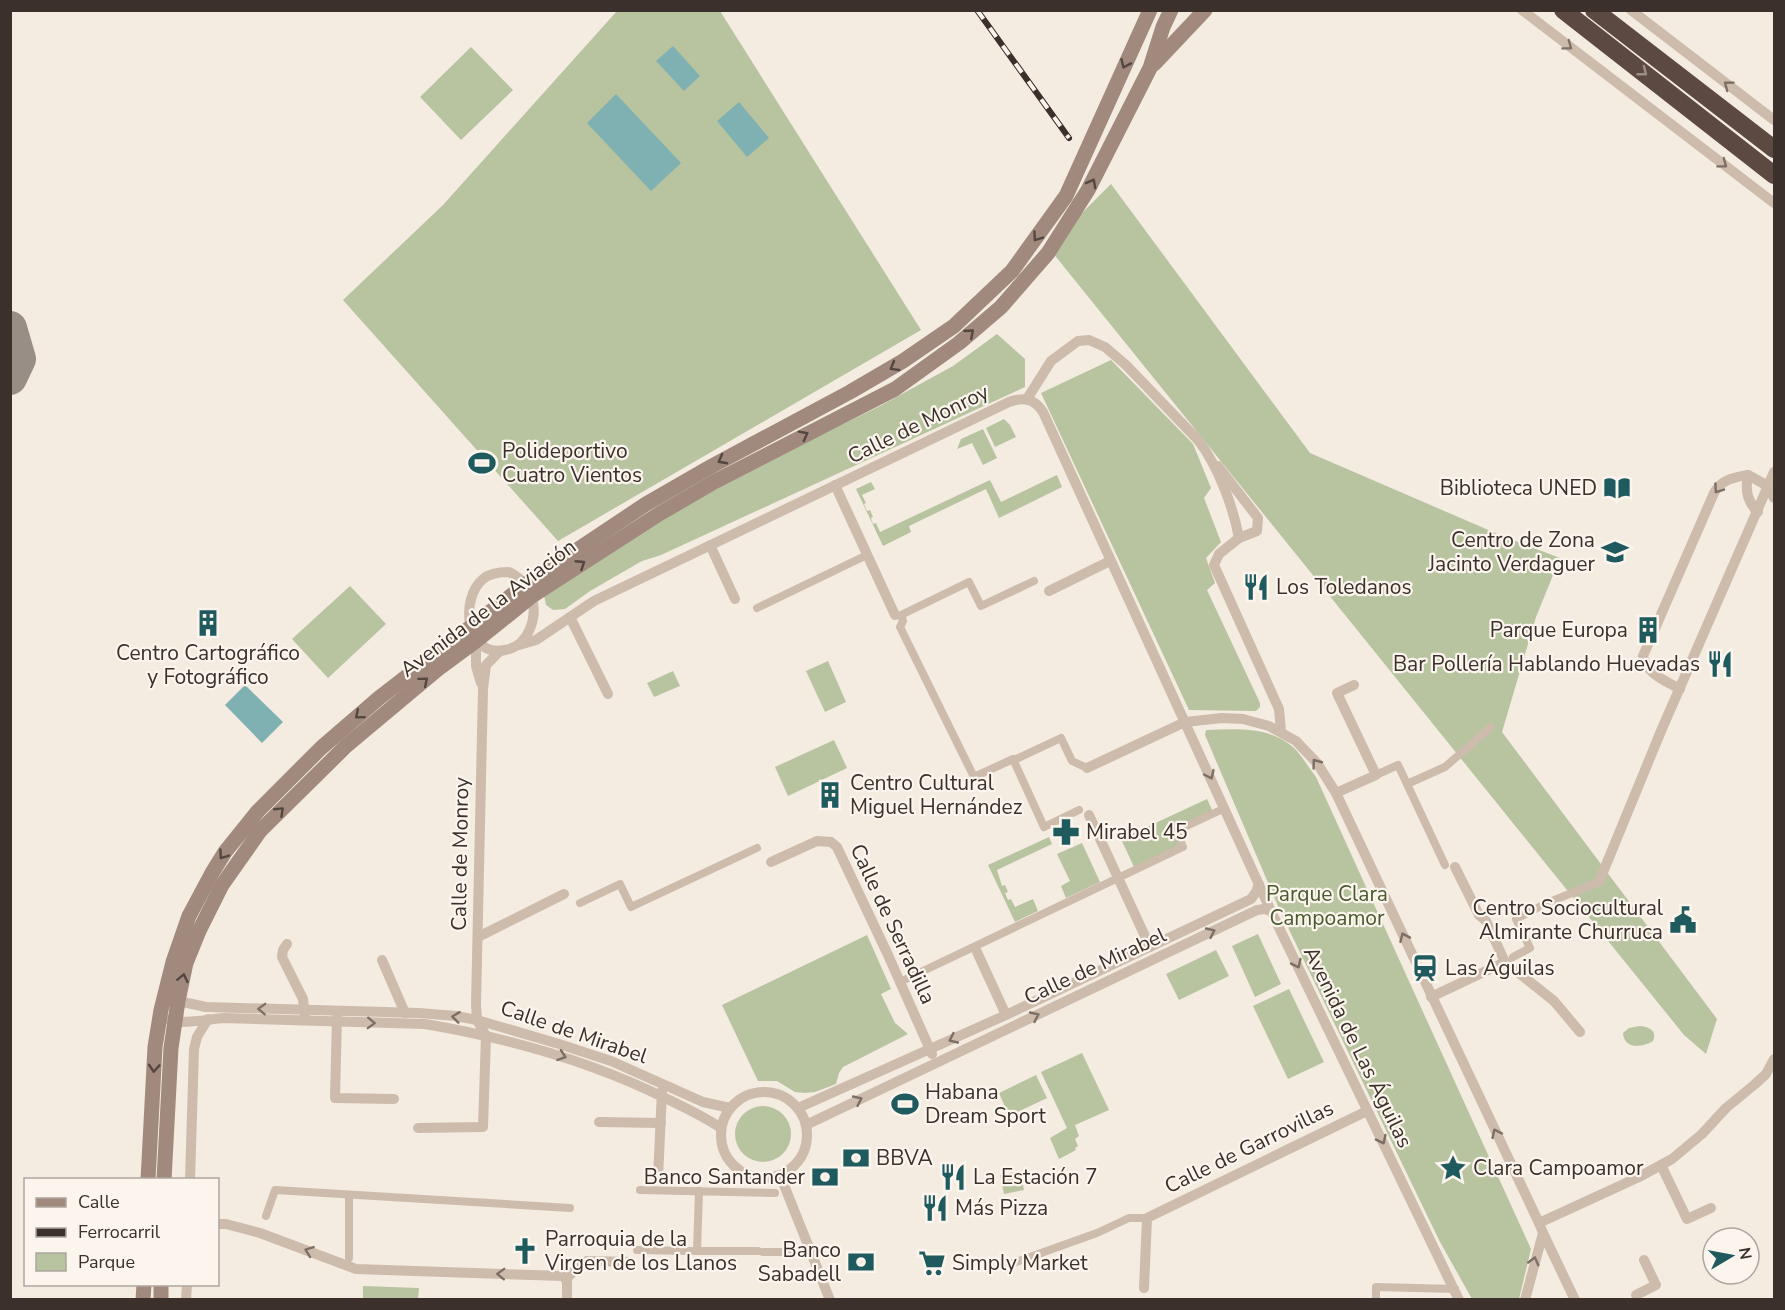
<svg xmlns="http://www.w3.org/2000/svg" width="1785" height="1310" viewBox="0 0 1785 1310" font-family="'Nunito Sans',sans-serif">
<rect width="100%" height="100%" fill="#f4ebe1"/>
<g fill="#b8c4a0">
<path d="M617,11H720L921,330L558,541L343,300L443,205Z"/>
<path d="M471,47L513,90L461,140L420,97Z"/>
<path d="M1111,184L1310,453L1500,535L1560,558L1536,617L1502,732L1717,1019L1706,1054L1684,1035L1048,247Z"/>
<path d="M997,334L1025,359V387L661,555L642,561L590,591L565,609L553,610L546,605L544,595L657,521L778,456L880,406L953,366Z"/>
<path d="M1111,360L1193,444L1211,488L1204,498L1221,542L1206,558L1215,583L1207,590L1260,703V707L1256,711L1189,710L1041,393Z"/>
<path d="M1004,419L1010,425L1016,437L995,447L986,428Z"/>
<path d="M983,429L997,458L983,465L972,443L957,449L961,439Z"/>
<path d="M1057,475L1062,487L999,518L986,489L909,526L911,532L883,546L856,489L871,482L875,489L862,495L866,503L864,504L867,511L870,510L873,517L871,518L873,524L876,523L880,532L990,480L1001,502Z"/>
<path d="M350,586L386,624L328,678L292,639Z"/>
<path d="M828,661L846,702L825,712L806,671Z"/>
<path d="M673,671L680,686L654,697L647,683Z"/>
<path d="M1206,730C1237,729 1272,726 1296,750C1303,758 1309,768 1316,777L1531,1249L1519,1299H1472L1439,1240L1281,913L1205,735Z"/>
<path d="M834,740L847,768L788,796L775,767Z"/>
<path d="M1207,799L1213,812L1173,831L1180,846L1134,867L1121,839Z"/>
<path d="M1049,837L1052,844L997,870L1002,886L1005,885L1008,892L1005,893L1008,900L1011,899L1015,907L1033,899L1038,911L1015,922L988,865Z"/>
<path d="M1082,843L1100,882L1066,898L1061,886L1070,881L1057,854Z"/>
<path d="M1258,934L1281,984L1255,997L1232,946Z"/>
<path d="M867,935L891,989L881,994L895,1023L908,1034L843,1067L839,1073L836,1084L815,1092L805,1093L795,1092L777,1081H758L722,1005Z"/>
<path d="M1216,950L1229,976L1179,1000L1166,974Z"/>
<path d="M1289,989L1324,1062L1288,1079L1253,1006Z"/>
<path d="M1640,1026C1650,1027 1657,1031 1653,1041C1642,1048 1624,1049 1623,1033L1629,1028Z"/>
<path d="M1082,1053L1109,1110L1075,1125L1079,1136L1075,1139L1078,1146L1075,1148L1076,1150L1059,1159L1050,1138L1067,1128L1041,1072Z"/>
<path d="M1036,1075L1047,1098L1009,1116L999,1093Z"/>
<circle cx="763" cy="1134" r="28"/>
<path d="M1020,1171L1024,1190L1004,1194L1000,1175Z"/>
<path d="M363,1286L419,1288L418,1299H363Z"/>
</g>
<g fill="#7fb0b2">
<path d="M673,46L700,76L684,91L656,61Z"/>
<path d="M616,94L681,163L651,191L587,123Z"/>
<path d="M739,102L769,138L747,157L717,121Z"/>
<path d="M245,685L283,722L262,743L225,705Z"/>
</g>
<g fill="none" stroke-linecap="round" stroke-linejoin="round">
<path stroke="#988e86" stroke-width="34" d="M10,328L19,359L10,378"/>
<g stroke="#cdbbac" stroke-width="8">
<path d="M1034,581L981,606L969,582L901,615L903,621L900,627L974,777L1013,759L1044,827L1079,810"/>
<path d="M757,608L867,555"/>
<path d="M1014,760L1061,738L1072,761L1087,768"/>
<path d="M1376,775L1398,765L1407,784"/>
<path d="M1445,865L1407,784L1445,767L1491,727"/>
<path d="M580,903L620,884L631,907L757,848"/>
<path d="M1513,957L1530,948L1516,919L1547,903L1599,882"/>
<path d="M900,982L1183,847L1176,831L1225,808"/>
<path d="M640,1190L775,1193"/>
<path d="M266,1216L275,1190L570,1208"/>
<path d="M637,1250L692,1251"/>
<path d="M696,1251H758"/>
<path d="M697,1251L699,1191"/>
<path d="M763,1252H797"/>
<path d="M349,1258V1195"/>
<path d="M1008,1265L1097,1233L1129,1218H1147"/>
<path d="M1376,1300V1287L1455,1289"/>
</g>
<g stroke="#cdbbac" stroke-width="10">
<path d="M1522,10L1774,203"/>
<path d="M1631,10L1774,120"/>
<path d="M1027,399L1051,361L1078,341L1089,340L1105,347L1126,365L1198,440C1218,466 1233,506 1239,538L1219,554L1214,565L1279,709L1281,731"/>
<path d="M1218,466L1258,518L1257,531L1239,538"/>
<path d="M1748,475C1745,489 1747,502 1758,512"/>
<path d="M835,485L895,615"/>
<path d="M710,545L735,599"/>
<path d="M509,572C531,583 540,607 529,631C524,642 516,648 505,650C466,658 459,599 483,579C490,573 500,572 509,572Z"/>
<path d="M1049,591L1110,561"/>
<path d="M570,617L608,694"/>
<path d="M476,641V666L481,683"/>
<path d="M519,645L536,640L594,601L1009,402C1023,397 1034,398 1043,412L1271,911L1459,1300"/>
<path d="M1680,689C1666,681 1645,673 1643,656L1714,493C1722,479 1733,478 1748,475L1768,486L1774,498"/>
<path d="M1087,768L1185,722L1222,718L1243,719L1269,726L1296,741L1317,763L1336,793L1539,1223L1543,1233L1525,1300"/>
<path d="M1336,793L1376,775L1337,693L1354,685"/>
<path d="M1089,815L1150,947"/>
<path d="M771,862L817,841L831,842L837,847L888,955L932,1054"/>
<path d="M1455,867L1479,915L1486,921L1505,962L1554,1001L1580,1032"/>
<path d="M1599,882L1661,731L1774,472"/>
<path d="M478,937L564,894"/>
<path d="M287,944L283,950L282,957L303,999L305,1017"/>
<path d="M977,952L1006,1015"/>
<path d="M382,960L405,1013"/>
<path d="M1431,997L1505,962"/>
<path d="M173,1003L178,1001L206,1007L419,1013L456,1016L477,1020L559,1044L611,1061L703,1102L730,1108"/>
<path d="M337,1017L335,1098L394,1099"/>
<path d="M169,1020C181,1025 209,1019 224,1018L425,1024C508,1038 588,1060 665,1098C684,1107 703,1116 721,1128"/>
<circle cx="764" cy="1135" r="43"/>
<path d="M798,1108L1006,1015L1251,899L1256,892L1259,884"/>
<path d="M599,1122L661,1123"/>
<path d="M806,1125L1257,910L1264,909L1271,911"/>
<path d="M418,1128L483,1127L486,1036L477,1020L476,1004L483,689L486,665L500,651"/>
<path d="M1661,1165L1687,1219L1711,1208"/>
<path d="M780,1175L830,1300"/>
<path d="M658,1178L662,1091"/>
<path d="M190,1180L194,1049L197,1037L208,1019"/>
<path d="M1539,1223L1639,1177L1672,1159L1702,1134L1726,1108L1754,1085L1766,1074L1774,1059"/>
<path d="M218,1224H226L260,1233L356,1269L563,1276L567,1281V1300"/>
<path d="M1543,1233L1575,1300"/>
<path d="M566,1279L583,1262L587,1261L631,1262"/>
<path d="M1144,1288L1147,1218L1367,1111"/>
<path d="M1636,1295L1656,1285L1644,1260"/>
<path d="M186,1300L187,1284"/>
</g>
<g stroke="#a18a7d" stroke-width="15">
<path d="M1154,64L1205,10"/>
<path d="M148,1180L155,1047L161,1010L173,962L189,916L212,873L225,852L258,811L321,748L379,698L526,584L646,504L712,466L850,392L903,361L954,326L1012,271L1066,196L1150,10"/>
<path d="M164,1180L171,1048L178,1001L186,963L199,931L222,885L260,831L346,746L438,669L476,641L532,596L659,514L714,482L895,389L959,343L1001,307L1048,253L1088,190L1150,68L1163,27L1171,10"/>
<path d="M143,1300L144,1284"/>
<path d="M161,1300V1284"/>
</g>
<g stroke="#5c4a42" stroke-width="18">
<path d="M1563,10L1774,175"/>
<path d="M1594,10L1774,149"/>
</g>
<defs>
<path id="rail" d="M977,10L1069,138"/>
</defs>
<use href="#rail" stroke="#3b302b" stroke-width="6"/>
<use href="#rail" stroke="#fbf5ee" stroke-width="4" stroke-dasharray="11" stroke-linecap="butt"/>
</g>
<defs><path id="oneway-chevron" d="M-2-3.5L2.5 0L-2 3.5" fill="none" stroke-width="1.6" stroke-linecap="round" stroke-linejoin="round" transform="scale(1.5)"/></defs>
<g stroke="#7d6f65">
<use href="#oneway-chevron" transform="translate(1568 46) rotate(37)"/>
<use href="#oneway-chevron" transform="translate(1728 85) rotate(-143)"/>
<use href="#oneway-chevron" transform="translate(1723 164) rotate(37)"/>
<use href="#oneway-chevron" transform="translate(1718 489) rotate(125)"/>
<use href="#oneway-chevron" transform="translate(1316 763) rotate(-127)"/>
<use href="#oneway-chevron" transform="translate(1210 775) rotate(65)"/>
<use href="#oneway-chevron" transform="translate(1211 932) rotate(-25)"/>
<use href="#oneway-chevron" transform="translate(1404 937) rotate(-114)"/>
<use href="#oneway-chevron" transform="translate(1297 964) rotate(64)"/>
<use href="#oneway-chevron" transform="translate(262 1009) rotate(-178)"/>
<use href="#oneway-chevron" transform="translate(1035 1016) rotate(-25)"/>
<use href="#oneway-chevron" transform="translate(456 1017) rotate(-173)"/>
<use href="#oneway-chevron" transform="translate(371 1023) rotate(2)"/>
<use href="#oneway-chevron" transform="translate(953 1039) rotate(155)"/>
<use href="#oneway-chevron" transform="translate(562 1056) rotate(19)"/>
<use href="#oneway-chevron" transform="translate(858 1100) rotate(-25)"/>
<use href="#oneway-chevron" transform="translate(1496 1133) rotate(-115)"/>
<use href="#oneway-chevron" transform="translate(1382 1140) rotate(64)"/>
<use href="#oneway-chevron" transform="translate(309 1251) rotate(-160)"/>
<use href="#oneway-chevron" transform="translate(1534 1261) rotate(-75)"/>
<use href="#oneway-chevron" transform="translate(501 1274) rotate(-178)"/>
</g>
<g stroke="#544640">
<use href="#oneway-chevron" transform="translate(1125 64) rotate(114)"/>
<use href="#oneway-chevron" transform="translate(1092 183) rotate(-62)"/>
<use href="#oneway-chevron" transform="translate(1037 237) rotate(125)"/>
<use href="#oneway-chevron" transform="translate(970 333) rotate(-41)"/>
<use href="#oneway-chevron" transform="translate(894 367) rotate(150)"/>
<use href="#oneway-chevron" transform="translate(804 435) rotate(-27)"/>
<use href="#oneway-chevron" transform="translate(722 460) rotate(152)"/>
<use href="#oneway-chevron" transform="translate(581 564) rotate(-33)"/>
<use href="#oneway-chevron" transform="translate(424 681) rotate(-40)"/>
<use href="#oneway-chevron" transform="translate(359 715) rotate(140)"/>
<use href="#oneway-chevron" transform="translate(280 811) rotate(-44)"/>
<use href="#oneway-chevron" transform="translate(223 855) rotate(125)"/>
<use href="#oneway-chevron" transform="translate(183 978) rotate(-78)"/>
<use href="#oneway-chevron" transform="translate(154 1068) rotate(94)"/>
</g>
<use stroke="#9c8e87" href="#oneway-chevron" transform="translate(1643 72) rotate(38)"/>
<defs>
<symbol id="stadium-bare" viewBox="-9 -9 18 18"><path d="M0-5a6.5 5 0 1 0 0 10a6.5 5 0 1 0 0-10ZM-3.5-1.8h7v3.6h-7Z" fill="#1f5a5e" stroke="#fbf5ee" stroke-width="2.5" paint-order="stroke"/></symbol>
<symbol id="library-bare" viewBox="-9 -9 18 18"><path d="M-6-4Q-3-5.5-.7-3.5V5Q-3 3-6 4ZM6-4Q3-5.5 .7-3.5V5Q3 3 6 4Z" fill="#1f5a5e" stroke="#fbf5ee" stroke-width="2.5" paint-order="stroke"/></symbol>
<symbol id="university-bare" viewBox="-9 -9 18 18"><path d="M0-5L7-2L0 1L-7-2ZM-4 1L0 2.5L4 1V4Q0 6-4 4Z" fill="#1f5a5e" stroke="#fbf5ee" stroke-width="2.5" paint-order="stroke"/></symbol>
<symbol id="restaurant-bare" viewBox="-9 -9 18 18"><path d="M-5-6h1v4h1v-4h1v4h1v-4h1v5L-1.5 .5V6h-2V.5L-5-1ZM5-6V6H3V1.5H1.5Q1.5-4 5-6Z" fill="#1f5a5e" stroke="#fbf5ee" stroke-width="2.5" paint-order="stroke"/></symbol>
<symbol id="building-bare" viewBox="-9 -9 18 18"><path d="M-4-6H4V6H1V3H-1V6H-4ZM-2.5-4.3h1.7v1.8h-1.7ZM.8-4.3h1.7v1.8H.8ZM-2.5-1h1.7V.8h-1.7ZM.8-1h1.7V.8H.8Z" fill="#1f5a5e" stroke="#fbf5ee" stroke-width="2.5" paint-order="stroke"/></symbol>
<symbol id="pharmacy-bare" viewBox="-9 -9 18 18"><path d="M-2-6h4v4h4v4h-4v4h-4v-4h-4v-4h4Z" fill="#1f5a5e" stroke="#fbf5ee" stroke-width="2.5" paint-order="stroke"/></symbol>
<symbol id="civic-bare" viewBox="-9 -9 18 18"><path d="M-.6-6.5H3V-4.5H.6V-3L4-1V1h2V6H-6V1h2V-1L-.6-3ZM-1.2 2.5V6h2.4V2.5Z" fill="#1f5a5e" stroke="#fbf5ee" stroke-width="2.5" paint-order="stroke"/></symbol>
<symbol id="station-bare" viewBox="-9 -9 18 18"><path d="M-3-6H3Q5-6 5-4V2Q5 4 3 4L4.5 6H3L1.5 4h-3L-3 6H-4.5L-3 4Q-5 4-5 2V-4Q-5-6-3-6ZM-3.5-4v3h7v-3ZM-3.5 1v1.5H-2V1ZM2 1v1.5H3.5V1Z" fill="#1f5a5e" stroke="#fbf5ee" stroke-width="2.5" paint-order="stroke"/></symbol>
<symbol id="bank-bare" viewBox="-9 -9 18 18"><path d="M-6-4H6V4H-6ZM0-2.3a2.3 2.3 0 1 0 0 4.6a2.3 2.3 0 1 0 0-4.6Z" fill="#1f5a5e" stroke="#fbf5ee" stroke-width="2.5" paint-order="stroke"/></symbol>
<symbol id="sight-bare" viewBox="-9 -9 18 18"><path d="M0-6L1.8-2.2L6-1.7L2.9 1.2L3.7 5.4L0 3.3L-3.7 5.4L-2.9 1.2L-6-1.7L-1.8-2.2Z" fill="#1f5a5e" stroke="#fbf5ee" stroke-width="2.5" paint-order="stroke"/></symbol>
<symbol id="church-bare" viewBox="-9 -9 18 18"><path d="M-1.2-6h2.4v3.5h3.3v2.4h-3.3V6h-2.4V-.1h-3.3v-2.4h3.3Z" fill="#1f5a5e" stroke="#fbf5ee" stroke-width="2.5" paint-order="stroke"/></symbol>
<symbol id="supermarket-bare" viewBox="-9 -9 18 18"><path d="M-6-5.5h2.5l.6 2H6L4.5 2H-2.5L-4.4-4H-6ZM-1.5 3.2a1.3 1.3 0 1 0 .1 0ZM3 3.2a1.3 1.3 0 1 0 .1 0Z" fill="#1f5a5e" stroke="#fbf5ee" stroke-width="2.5" paint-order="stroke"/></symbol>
</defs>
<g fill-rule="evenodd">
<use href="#stadium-bare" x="463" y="444" width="38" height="38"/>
<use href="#library-bare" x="1598" y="469" width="38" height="38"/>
<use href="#university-bare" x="1596" y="533" width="38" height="38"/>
<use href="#restaurant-bare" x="1237" y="568" width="38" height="38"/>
<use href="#building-bare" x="189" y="604" width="38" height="38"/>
<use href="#building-bare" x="1629" y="611" width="38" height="38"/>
<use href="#restaurant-bare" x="1701" y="645" width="38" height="38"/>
<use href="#building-bare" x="811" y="776" width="38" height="38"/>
<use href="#pharmacy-bare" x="1047" y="813" width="38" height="38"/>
<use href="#civic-bare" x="1664" y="901" width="38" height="38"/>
<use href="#station-bare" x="1406" y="949" width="38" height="38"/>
<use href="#stadium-bare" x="886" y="1085" width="38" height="38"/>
<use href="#bank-bare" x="837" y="1139" width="38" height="38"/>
<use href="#sight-bare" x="1434" y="1149" width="38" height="38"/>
<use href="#bank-bare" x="806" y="1158" width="38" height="38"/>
<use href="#restaurant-bare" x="934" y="1158" width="38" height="38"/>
<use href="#restaurant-bare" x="916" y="1189" width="38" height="38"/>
<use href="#church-bare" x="506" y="1232" width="38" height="38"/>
<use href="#bank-bare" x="842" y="1243" width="38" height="38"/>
<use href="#supermarket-bare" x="913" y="1244" width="38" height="38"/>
</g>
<g text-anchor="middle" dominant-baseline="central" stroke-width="4.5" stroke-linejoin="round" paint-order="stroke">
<g font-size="21" fill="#3b302b" stroke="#fbf5ee">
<text transform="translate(918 424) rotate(-26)">Calle de Monroy</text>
<text transform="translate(488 608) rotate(-37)">Avenida de la Aviación</text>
<text transform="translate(460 854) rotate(-89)">Calle de Monroy</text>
<text transform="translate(893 924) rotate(65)">Calle de Serradilla</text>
<text transform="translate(1095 966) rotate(-25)">Calle de Mirabel</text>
<text transform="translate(574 1032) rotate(19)">Calle de Mirabel</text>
<text transform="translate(1358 1047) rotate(64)">Avenida de Las Águilas</text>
<text transform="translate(1249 1147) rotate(-26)">Calle de Garrovillas</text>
</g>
<g font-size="21" fill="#3b302b" stroke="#fbf5ee" text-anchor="start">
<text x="502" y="451">Polideportivo<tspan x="502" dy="24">Cuatro Vientos</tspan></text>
<text x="1597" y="488" text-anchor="end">Biblioteca UNED</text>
<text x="1595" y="540" text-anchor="end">Centro de Zona<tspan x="1595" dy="24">Jacinto Verdaguer</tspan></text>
<text x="1276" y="587">Los Toledanos</text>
<text x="1628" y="630" text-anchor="end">Parque Europa</text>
<text x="208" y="653" text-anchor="middle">Centro Cartográfico<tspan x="208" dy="24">y Fotográfico</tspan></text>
<text x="1700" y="664" text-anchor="end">Bar Pollería Hablando Huevadas</text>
<text x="850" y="783">Centro Cultural<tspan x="850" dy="24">Miguel Hernández</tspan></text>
<text x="1086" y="832">Mirabel 45</text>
<text x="1663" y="908" text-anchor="end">Centro Sociocultural<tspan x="1663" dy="24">Almirante Churruca</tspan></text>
<text x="1445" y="968">Las Águilas</text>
<text x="925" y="1092">Habana<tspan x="925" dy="24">Dream Sport</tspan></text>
<text x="876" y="1158">BBVA</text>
<text x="1473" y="1168">Clara Campoamor</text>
<text x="805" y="1177" text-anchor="end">Banco Santander</text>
<text x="973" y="1177">La Estación 7</text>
<text x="955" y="1208">Más Pizza</text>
<text x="545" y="1239">Parroquia de la<tspan x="545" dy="24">Virgen de los Llanos</tspan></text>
<text x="841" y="1250" text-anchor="end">Banco<tspan x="841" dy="24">Sabadell</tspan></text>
<text x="952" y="1263">Simply Market</text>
</g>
<g font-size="21" fill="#4a5a2e" stroke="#fbf5ee">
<text x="1327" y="894">Parque Clara<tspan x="1327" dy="24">Campoamor</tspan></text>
</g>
</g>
<rect width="1785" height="1310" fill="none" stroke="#3b302b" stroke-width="24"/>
<rect x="24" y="1178" width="195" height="108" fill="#fbf5ee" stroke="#aea6a0" stroke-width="1.5"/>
<rect x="36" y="1198" width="30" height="9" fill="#a18a7d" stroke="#aea6a0" stroke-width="1.5"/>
<text x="78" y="1208" font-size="18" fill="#3b302b">Calle</text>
<rect x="36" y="1228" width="30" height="9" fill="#3b302b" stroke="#aea6a0" stroke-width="1.5"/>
<text x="78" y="1238" font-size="18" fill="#3b302b">Ferrocarril</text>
<rect x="36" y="1253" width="30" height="18" fill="#b8c4a0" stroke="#aea6a0" stroke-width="1.5"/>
<text x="78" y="1268" font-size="18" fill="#3b302b">Parque</text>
<g transform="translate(1731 1256) rotate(80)"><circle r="28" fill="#fbf5ee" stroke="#aea6a0" stroke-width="1.5"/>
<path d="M0-4.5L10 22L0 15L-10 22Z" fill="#1f5a5e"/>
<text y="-9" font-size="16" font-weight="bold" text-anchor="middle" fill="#3b302b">N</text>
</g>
</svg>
